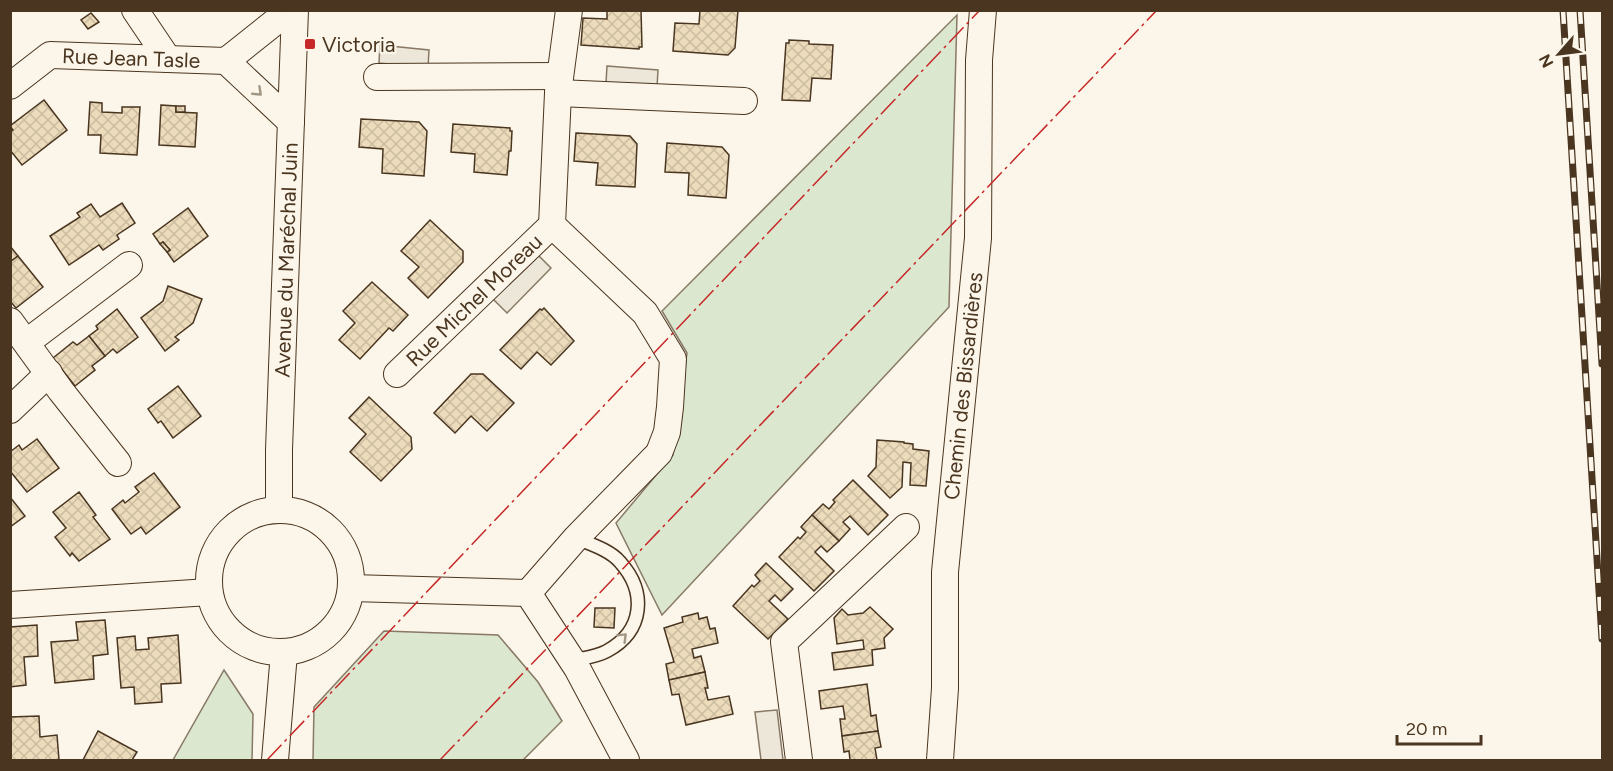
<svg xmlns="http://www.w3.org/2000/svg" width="1613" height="771" viewBox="0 0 1613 771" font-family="Figtree,sans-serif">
<defs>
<pattern id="building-cross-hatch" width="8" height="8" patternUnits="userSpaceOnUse" patternTransform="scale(1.5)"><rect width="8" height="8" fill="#ecdcbc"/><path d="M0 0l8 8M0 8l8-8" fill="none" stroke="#ccbda1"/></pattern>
</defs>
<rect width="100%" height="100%" fill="#fbf6e9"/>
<g fill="#dce7d0" stroke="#887966" stroke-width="1.5">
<path d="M957,15L949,307L662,615L616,523L673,455L687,353L662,311Z"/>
<path d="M384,631L498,635L538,682L562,721L523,760H313L314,707Z"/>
<path d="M224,670L253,714L252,760H173Z"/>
</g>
<g fill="#ede7d9" stroke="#887966" stroke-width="1.5">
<path d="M380,45L429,50L428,68L379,63Z"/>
<path d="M607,66L658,70L657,87L606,83Z"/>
<path d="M536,253L551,268L507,313L492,298Z"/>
<path d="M777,710L783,760H761L755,712Z"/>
</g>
<g fill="url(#building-cross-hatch)" stroke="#4a3520" stroke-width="1.5">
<path d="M607,10H641L642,47H639V49L581,45L583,18L607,19Z"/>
<path d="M700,10H738L735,48L728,55L673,51L675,23L699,24Z"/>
<path d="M91,13L99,22L88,29L81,20Z"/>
<path d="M789,40L809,41V44L833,45L831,79L812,78L810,101L782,100L786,43H789Z"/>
<path d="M44,100L67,130L22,165L10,150V132L13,130L10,126Z"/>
<path d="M90,102L102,103V112L122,113V107H140L137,155L100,153L101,135H88Z"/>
<path d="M161,105L176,106V112L197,113L195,147L159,145Z"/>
<rect x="176" y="106" width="9" height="6"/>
<path d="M361,119L419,122L427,131L424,176L382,173L383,149L359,147Z"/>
<path d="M453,124L510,128V131H512L511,151H509L507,175L474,172L475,154L451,152Z"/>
<path d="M576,133L630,136L637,144L635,187L596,185L598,163L574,161Z"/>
<path d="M667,143L722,147L729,155L726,198L688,195L689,173L665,172Z"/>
<path d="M122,203L135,223L117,235L119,239L103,250L99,245L69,265L50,236L80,217L77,213L91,204L100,217Z"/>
<path d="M188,208L208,236L174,262L167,252L170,250L163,242L160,244L153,234Z"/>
<path d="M430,220L463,251V262L428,298L408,278L419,267L401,251Z"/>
<path d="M163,242L170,250L167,252L160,244Z"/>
<path d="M10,246L18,256L10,262Z"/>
<path d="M18,256L43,287L16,308L10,301V262Z"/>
<path d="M372,282L408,315L393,331L389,328L360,359L339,340L355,323L343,311Z"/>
<path d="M168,286L202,299L193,323L175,337L179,340L165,351L141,318L163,301Z"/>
<path d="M544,308L574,341L551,365L537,352L521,369L500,350L540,309L542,310Z"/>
<path d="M117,309L138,337L117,353L113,349L105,356L89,336L98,329L96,326Z"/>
<path d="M89,336L105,356L92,366L95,370L75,386L53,358L73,342L77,345Z"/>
<path d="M471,374H483L514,403L487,431L471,416L455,433L434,413Z"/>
<path d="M178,386L201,416L173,438L161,421L158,423L148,409Z"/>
<path d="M369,397L411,437L412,449L381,481L350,452L366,434L349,418Z"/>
<path d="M37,439L59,468L27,492L10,471V452L19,445L22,450Z"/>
<path d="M877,440L904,442V443L913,444V449L929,451L926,486L910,485L911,463L903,462L902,487L890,498L868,476L876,467Z"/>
<path d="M154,473L180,507L146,534L141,527L131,534L112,509L123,500L125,503L139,492L135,487Z"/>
<path d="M853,480L888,515L868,535L850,516L843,522L850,529L839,541L812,515L823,504L829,509L835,502L833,500Z"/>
<path d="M79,492L96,515L93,517L110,539L79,561L72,553L70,556L55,537L66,528L53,512Z"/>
<path d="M10,497L25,516L10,527Z"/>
<path d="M812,515L839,541L827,552L821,546L815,552L834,571L814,591L779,557L798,537L800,539L806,532L801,527Z"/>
<path d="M766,563L793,589L781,601L775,595L769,601L788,619L768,639L733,606L752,585L754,587L760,581L755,575Z"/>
<path d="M870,607L893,629L884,638L885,648L872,650L873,665L834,670L832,653L864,649L863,640L837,644L834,618L842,609L848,615L863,613Z"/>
<path d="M595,608H615L614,628L594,627Z"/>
<path d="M698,613L699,619L707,617L710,629L715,628L718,643L692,649L694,658L701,656L705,672L669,680L666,664L674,662L664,628L683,622L682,617Z"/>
<path d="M105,620L108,654L93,656L94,679L55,683L51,642L78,640L76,622Z"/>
<path d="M37,625L38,656L24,657L26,685L10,687V627Z"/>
<path d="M178,635L181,683L161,684L162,702L135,704L134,687L121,688L117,638L135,636L136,650L149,649L148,638Z"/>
<path d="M705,672L708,688H705L708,700L729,696L733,714L686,725L679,694L672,695L669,680Z"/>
<path d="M867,684L871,716L876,715L878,731L842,736L840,719H845L843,706L821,709L819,691Z"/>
<path d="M39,716L40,737L57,735L59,760H10V717Z"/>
<path d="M98,731L137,752L132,760H83Z"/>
<path d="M878,731L881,747L875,748L877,760H850L849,751L844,752L842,736Z"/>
</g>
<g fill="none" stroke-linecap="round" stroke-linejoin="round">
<defs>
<path id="service" d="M571,661C583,658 596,657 607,651C644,631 647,592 620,562C610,550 590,544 576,538"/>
<g id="minor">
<path d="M135,10L168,59"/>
<path d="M226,61L291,122"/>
<path d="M377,77L560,76"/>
<path d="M10,86L50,55L226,61L290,10"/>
<path d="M558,93L744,101"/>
<path d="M10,321L61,391L118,463"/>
<path d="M27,342L129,265"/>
<path d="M397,374L552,225"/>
<path d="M10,410L49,373"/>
<path d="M279,509V450L295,10"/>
<circle cx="280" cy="581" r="71"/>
<path d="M351,588L528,593L576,538L659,453L667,432L670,407L673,359L645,313L552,225L558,93L569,10"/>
<path d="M528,593L577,668L626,760"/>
<path d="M10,605L209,592"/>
<path d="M275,760L284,653"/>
<path d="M799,760L784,642L906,527"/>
<path d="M940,760L945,688V572L978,238L979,60L983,10"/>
</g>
</defs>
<use href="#service" stroke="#4a3520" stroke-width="15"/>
<use href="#minor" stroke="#4a3520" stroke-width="28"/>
<use href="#service" stroke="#fbf6e9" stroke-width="12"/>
<use href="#minor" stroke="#fbf6e9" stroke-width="26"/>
<defs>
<g id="rail">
<path d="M1563,10L1602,639"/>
<path d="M1580,10L1602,364"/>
</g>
</defs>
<use href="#rail" stroke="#4a3520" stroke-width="7"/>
<use href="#rail" stroke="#fbf6e9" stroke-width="4.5" stroke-dasharray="14" stroke-linecap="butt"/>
<g stroke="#c62828" stroke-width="1.5" stroke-dasharray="21 4.5 3 4.5" stroke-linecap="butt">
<path d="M267,760L980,10"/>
<path d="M440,760L1157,10"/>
</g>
</g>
<defs><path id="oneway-chevron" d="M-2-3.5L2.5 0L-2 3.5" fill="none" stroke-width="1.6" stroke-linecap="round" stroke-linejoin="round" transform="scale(1.5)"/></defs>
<g stroke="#a29684">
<use href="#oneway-chevron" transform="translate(258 92) rotate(43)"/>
<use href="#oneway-chevron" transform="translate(623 637) rotate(-45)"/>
</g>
<rect fill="#c62828" stroke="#fbf6e9" stroke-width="2" x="304" y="38" width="12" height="12" rx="3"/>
<g text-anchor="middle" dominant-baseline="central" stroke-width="4.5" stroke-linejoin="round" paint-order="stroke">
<g font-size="21" fill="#4a3520" stroke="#fbf6e9" text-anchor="start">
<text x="322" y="44">Victoria</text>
</g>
<g font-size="21" fill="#4a3520" stroke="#fbf6e9">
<text transform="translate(131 58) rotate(2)">Rue Jean Tasle</text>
<text transform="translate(286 260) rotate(-88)">Avenue du Maréchal Juin</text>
<text transform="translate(474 300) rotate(-44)">Rue Michel Moreau</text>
<text transform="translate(963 386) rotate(-84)">Chemin des Bissardières</text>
</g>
</g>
<rect width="1613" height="771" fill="none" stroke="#4a3520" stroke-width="24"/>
<g transform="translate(1559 54) rotate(242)" stroke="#fbf6e9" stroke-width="4.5" paint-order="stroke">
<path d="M0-4.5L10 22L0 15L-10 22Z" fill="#4a3520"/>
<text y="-9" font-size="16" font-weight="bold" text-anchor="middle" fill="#4a3520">N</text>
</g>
<path d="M1397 735v9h84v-9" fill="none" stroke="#4a3520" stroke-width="3"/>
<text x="1406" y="735" font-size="18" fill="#4a3520" stroke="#fbf6e9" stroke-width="4.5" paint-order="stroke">20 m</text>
</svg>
